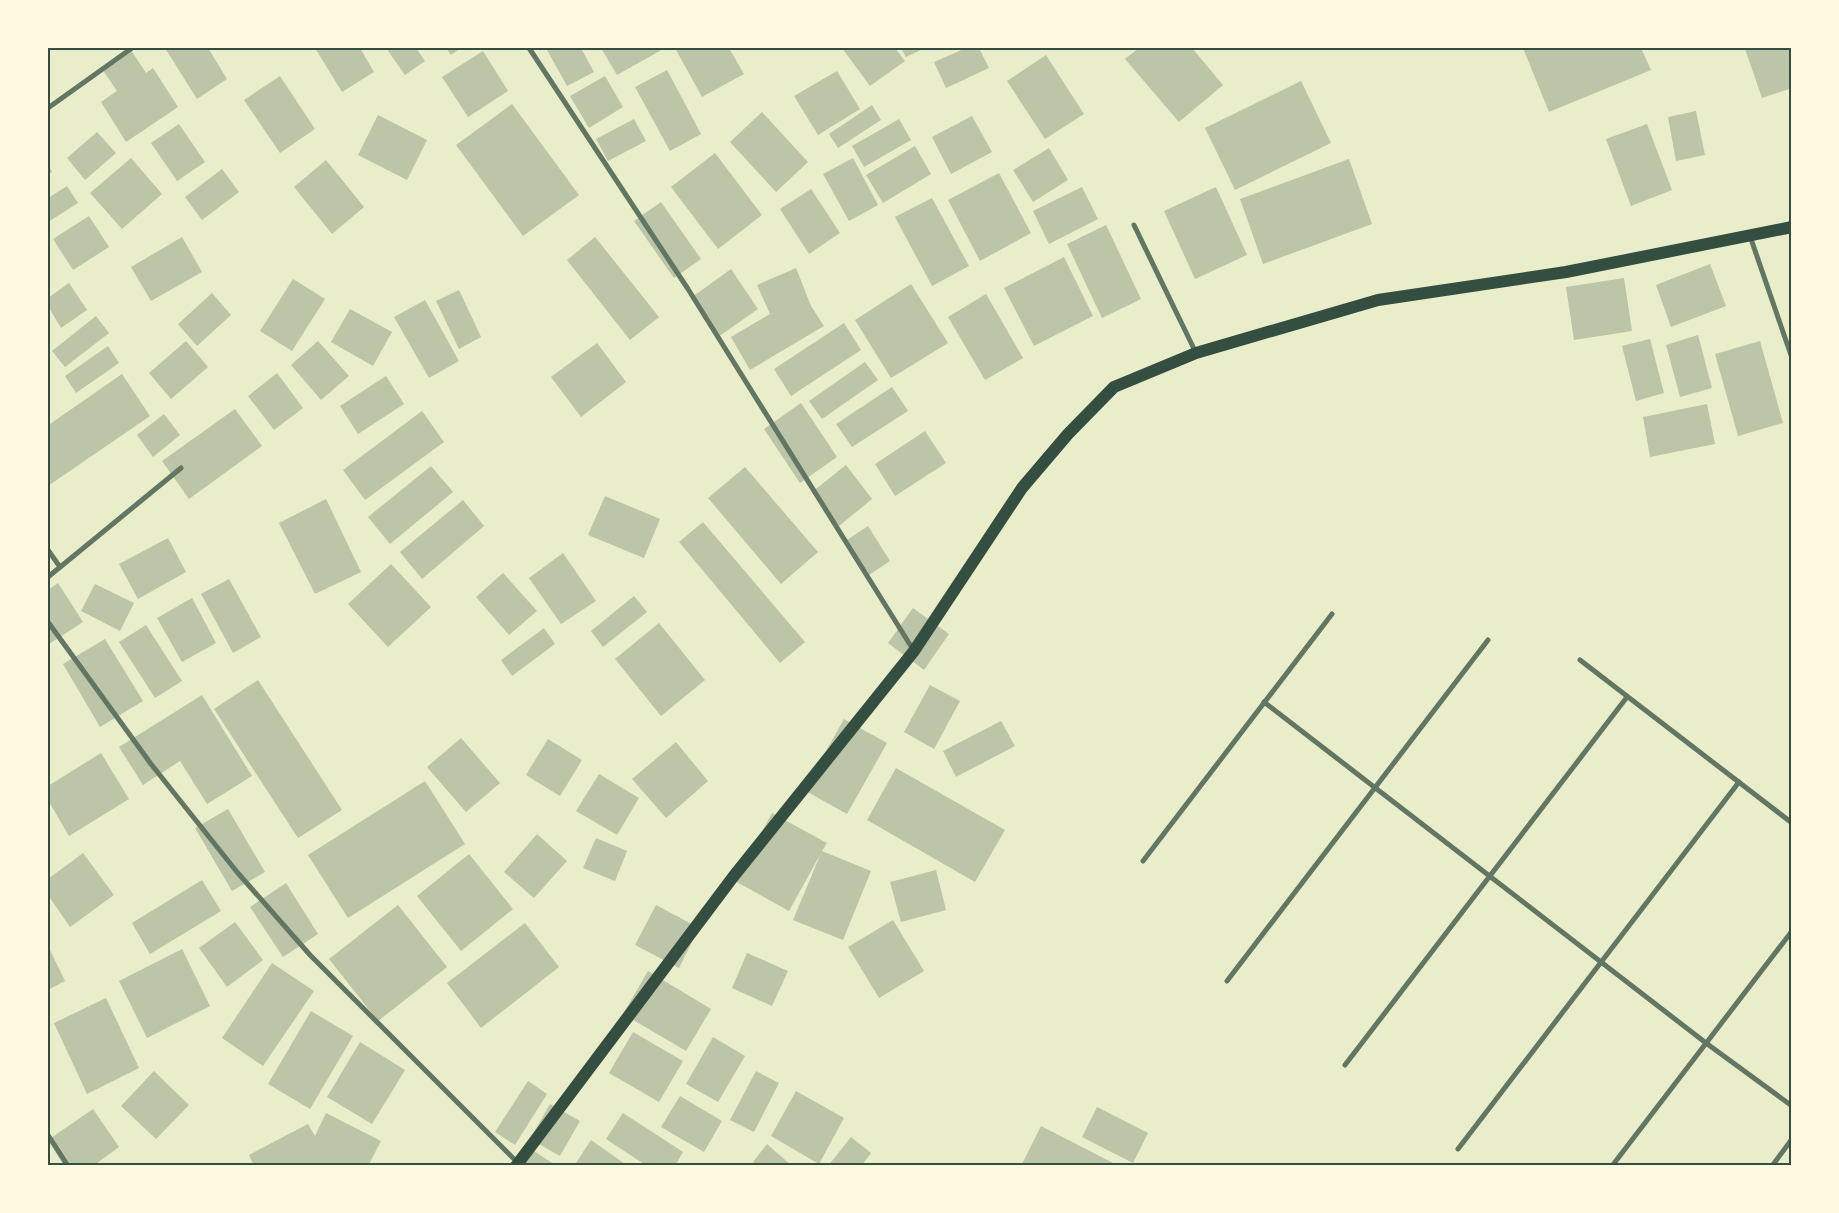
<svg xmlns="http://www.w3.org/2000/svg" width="1839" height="1213" viewBox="0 0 1839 1213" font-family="Roboto,sans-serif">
<rect width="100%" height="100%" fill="#e9edc9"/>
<g fill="#bcc5a7">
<path d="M165,48H208L227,79L197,99Z"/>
<path d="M315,48H360L374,72L342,92Z"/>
<path d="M386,48H416L425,61L405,75Z"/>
<path d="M446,48H461L451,55Z"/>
<path d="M546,48H581L594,72L567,86Z"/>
<path d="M601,48H665L617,75Z"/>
<path d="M675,48H729L744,74L702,97Z"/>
<path d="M842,48H895L905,61L870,86Z"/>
<path d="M901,48H925L906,57Z"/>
<path d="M966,48H979L989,68L946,88L934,62Z"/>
<path d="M1139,48H1192L1223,85L1179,122L1125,59Z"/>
<path d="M1523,48H1641L1651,70L1549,112Z"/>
<path d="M1750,48H1792V88L1762,98L1745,49Z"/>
<path d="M131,50L146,73L153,68L178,107L126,142L101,102L117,91L102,69Z"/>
<path d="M483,51L508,91L468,117L442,77Z"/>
<path d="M1046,55L1084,114L1045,139L1007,81Z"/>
<path d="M667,70L701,134L670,151L635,87Z"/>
<path d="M837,71L860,109L818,135L794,96Z"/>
<path d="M280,76L315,129L280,153L244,100Z"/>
<path d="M605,76L623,107L589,128L570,96Z"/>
<path d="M1301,81L1331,143L1235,190L1205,128Z"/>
<path d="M512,104L579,195L523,236L456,145Z"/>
<path d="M872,105L881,120L838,148L829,134Z"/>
<path d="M1696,111L1705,155L1676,161L1668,117Z"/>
<path d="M762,112L808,162L776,192L730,142Z"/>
<path d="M378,115L427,140L407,180L358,155Z"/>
<path d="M972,116L992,152L951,174L932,137Z"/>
<path d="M634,119L646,141L608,161L596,139Z"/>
<path d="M899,119L911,140L864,167L852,146Z"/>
<path d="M179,124L205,162L177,181L151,143Z"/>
<path d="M1647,124L1672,190L1631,206L1606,139Z"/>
<path d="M97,132L116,153L85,180L67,158Z"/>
<path d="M915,146L931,174L883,203L866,175Z"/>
<path d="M1049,148L1068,180L1033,202L1013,170Z"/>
<path d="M715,153L762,215L718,249L671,187Z"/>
<path d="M131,158L162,194L122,229L90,193Z"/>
<path d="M853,158L878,205L849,221L823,174Z"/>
<path d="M1349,159L1372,224L1263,264L1240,199Z"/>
<path d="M326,160L364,207L332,234L294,187Z"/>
<path d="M48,164L52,172L48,175Z"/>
<path d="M222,169L239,192L202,220L185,197Z"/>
<path d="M999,173L1031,233L980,261L948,200Z"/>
<path d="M67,186L78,203L48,222V198Z"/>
<path d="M1082,187L1098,219L1049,244L1033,211Z"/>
<path d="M1216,187L1247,255L1195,279L1164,211Z"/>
<path d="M811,189L840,233L809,254L780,209Z"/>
<path d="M932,198L969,266L932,286L895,217Z"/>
<path d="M661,202L701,259L674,278L634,221Z"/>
<path d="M89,216L109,247L73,270L53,239Z"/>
<path d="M1106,225L1141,299L1102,318L1067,244Z"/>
<path d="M182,237L202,272L151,301L131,267Z"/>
<path d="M595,237L659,317L630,340L567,260Z"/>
<path d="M1064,257L1093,316L1034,346L1004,288Z"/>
<path d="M1710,264L1726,306L1671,327L1656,285Z"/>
<path d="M796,268L811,306L824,326L750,370L731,337L770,314L757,285Z"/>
<path d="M731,269L758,309L718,337L691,298Z"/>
<path d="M1624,278L1632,331L1574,340L1566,287Z"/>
<path d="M293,279L325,299L292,351L260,331Z"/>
<path d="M69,283L87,310L61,328L48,306V298Z"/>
<path d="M911,284L948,343L891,378L855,320Z"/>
<path d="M459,290L481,337L459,349L436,301Z"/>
<path d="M212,293L231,315L197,346L178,324Z"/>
<path d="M986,294L1023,358L985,380L948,317Z"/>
<path d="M425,300L459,361L429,378L394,317Z"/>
<path d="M350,309L392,332L373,366L331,342Z"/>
<path d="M96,316L109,333L65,367L52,351Z"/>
<path d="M844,323L861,350L791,396L774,369Z"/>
<path d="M1698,335L1712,388L1680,397L1666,345Z"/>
<path d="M1650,339L1664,393L1636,401L1622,346Z"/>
<path d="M186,341L208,367L171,399L149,373Z"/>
<path d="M318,341L349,376L321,400L291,365Z"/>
<path d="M1760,341L1783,423L1738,436L1715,354Z"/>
<path d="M597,343L626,382L581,417L551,377Z"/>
<path d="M108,346L119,363L76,393L65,376Z"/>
<path d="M865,362L878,380L822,419L809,401Z"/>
<path d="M277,373L303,408L274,430L248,396Z"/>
<path d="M122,374L150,416L48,486V420L50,424Z"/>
<path d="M386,376L404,404L358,434L340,406Z"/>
<path d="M892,387L908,411L852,447L836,424Z"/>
<path d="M801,403L837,457L800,483L764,429Z"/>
<path d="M1707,404L1715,444L1650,457L1643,417Z"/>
<path d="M235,409L262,446L189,499L162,461Z"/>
<path d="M422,411L444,442L365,500L343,470Z"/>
<path d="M164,414L180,435L153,457L137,435Z"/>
<path d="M925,431L946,463L895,496L875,464Z"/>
<path d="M846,465L872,499L839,526L812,492Z"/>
<path d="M431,466L453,492L390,544L368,517Z"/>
<path d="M745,467L818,552L781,584L708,498Z"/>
<path d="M605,496L660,519L644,558L588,535Z"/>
<path d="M326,499L361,572L315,594L279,523Z"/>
<path d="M463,500L484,526L422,579L400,552Z"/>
<path d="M703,522L805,642L780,663L679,542Z"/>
<path d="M868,526L890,561L866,577L844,542Z"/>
<path d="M168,538L186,572L138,599L119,564Z"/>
<path d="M563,553L596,601L561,624L529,578Z"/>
<path d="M391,564L431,607L388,647L348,604Z"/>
<path d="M503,573L537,611L509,635L476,597Z"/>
<path d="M229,579L261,637L233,653L201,594Z"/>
<path d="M58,583L83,622L49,644L48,642V590Z"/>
<path d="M95,584L134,603L120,631L81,611Z"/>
<path d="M634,596L647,612L603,647L591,631Z"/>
<path d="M192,598L216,643L182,662L157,618Z"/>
<path d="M913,608L949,634L924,670L888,643Z"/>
<path d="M659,623L705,680L661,716L615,659Z"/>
<path d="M146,625L182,681L155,698L119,642Z"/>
<path d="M544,628L555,644L512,676L501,660Z"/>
<path d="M105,639L143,701L100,727L63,664Z"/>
<path d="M258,680L342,810L298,838L214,709Z"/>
<path d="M930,685L960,701L934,749L904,732Z"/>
<path d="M202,695L252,776L207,804L180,761L143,785L119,747Z"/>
<path d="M844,719L887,743L847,814L804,790Z"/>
<path d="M1001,721L1015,746L956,777L943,751Z"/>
<path d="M461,738L500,783L466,812L427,767Z"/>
<path d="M548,739L582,760L560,796L526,775Z"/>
<path d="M676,742L708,781L666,818L632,779Z"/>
<path d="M101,753L129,799L69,836L48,800V786Z"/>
<path d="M896,768L1005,830L975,882L867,820Z"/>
<path d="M599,774L639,798L617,835L576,811Z"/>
<path d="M425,781L465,844L348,918L308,855Z"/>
<path d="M228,809L265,872L232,891L195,828Z"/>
<path d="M772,813L827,843L822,851L871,871L843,940L793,920L821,853L789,911L735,881Z"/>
<path d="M537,834L567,861L534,898L504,872Z"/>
<path d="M596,838L627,851L615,881L583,868Z"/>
<path d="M83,853L114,895L70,927L48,895V879Z"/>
<path d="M469,854L513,909L461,951L417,896Z"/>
<path d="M936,870L946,910L901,922L890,882Z"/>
<path d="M202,880L221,911L150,954L132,923Z"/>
<path d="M286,883L318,934L283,957L250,907Z"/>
<path d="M398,905L447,967L378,1021L329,959Z"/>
<path d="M656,905L699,928L679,968L635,945Z"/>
<path d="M893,920L924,971L879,998L848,947Z"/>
<path d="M235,922L263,960L227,987L199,948Z"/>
<path d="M525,923L559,967L481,1028L447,983Z"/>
<path d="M48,946L65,981L48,990Z"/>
<path d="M182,949L210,1006L147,1038L119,981Z"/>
<path d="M747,953L788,971L772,1006L732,988Z"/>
<path d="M272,963L314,991L263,1066L222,1038Z"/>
<path d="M648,971L711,1009L686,1051L623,1014Z"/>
<path d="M106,998L139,1068L87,1094L54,1023Z"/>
<path d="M311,1011L353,1036L310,1109L268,1084Z"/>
<path d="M633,1032L683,1061L659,1102L609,1073Z"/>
<path d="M713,1037L745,1056L718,1102L686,1084Z"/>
<path d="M360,1042L405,1070L372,1124L327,1097Z"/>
<path d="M154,1071L189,1105L156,1139L121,1106Z"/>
<path d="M756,1071L779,1083L754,1132L730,1120Z"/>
<path d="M528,1081L547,1094L515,1145L495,1132Z"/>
<path d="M796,1091L844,1118L819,1164L771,1136Z"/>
<path d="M680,1096L722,1121L704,1152L661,1127Z"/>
<path d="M550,1104L580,1121L560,1156L530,1139Z"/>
<path d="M1097,1107L1148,1133L1133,1163L1082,1137Z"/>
<path d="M93,1109L119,1147L93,1166H64L48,1140Z"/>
<path d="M326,1113L381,1141L368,1166H254L249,1155L308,1124L315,1136Z"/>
<path d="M623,1113L683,1152L675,1166H647L606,1139Z"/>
<path d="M1041,1126L1119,1166H1024L1022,1164Z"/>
<path d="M851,1137L871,1153L861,1166H828Z"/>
<path d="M591,1140L628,1166H574Z"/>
<path d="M767,1144L792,1166H757L753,1162Z"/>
<path d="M526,1146L557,1166H514Z"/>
</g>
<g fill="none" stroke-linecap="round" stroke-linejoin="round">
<g stroke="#617663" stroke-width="5">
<path d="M529,48L688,289L914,651"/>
<path d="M48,108L132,48"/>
<path d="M1134,225L1196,353"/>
<path d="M1750,236L1792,358"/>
<path d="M48,550L60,567"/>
<path d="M48,577L181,468"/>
<path d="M48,622L151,764L237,872L310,955L517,1162"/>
<path d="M1580,660L1792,823"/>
<path d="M1264,702L1706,1043L1792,1106"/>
<path d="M1143,861L1332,614"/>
<path d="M1227,981L1488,640"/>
<path d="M1345,1065L1627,697"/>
<path d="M48,1135L68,1166"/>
<path d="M1458,1149L1739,782"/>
<path d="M1612,1166L1792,931"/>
<path d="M1772,1166L1792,1139"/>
</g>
<path stroke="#344e41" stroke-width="12" d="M516,1166L733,877L914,651L1022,488L1068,434L1114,387L1196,353L1378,300L1566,272L1792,227"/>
</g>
<rect width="1839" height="1213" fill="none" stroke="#fefae0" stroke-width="98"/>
<rect x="49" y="49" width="1741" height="1115" fill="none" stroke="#344e41" stroke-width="2"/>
</svg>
